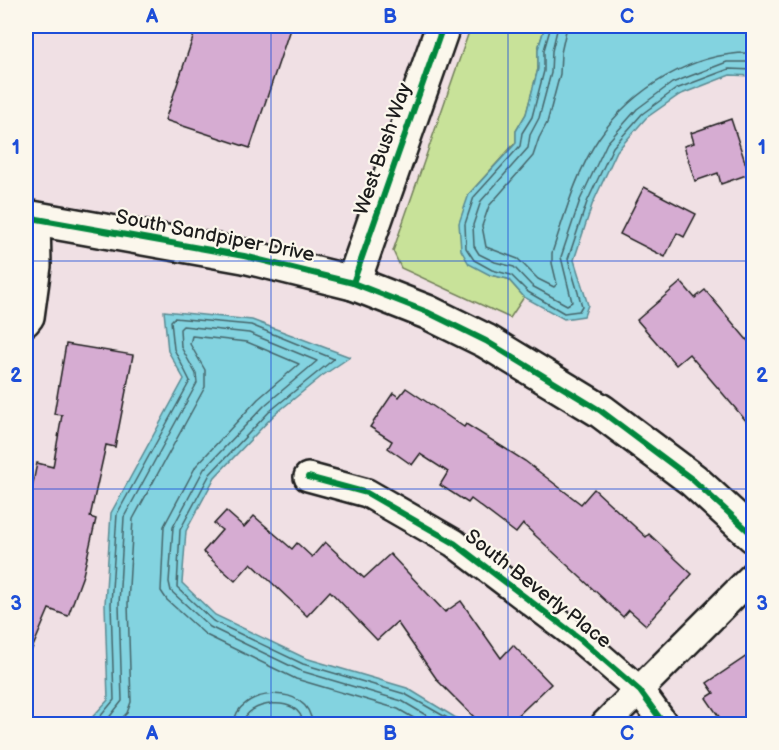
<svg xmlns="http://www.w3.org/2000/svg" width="779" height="750" viewBox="0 0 779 750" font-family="'Balsamiq Sans',sans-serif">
<rect width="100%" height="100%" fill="#f0e0e4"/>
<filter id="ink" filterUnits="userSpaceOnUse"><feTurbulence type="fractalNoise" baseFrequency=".0167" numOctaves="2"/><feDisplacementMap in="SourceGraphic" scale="12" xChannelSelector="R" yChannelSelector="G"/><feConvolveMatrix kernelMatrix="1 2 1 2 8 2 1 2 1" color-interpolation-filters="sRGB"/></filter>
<g filter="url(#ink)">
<path fill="#c8e299" stroke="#727f5a" stroke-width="1.5" d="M471,26H545L538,49V69L526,114L516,131V142L469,194L490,275L508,279L524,297L510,318L401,268L393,251Z"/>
<g fill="#83d3e0" stroke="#5a8a92" stroke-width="1.5">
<path d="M545,26H753V76L730,75L679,95L646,118L617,151L592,205L574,260L588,305L584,316L564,319L524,297L508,279L490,275L469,264L461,250L459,223L469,194L516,143V131L526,114L538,69V49Z"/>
<path d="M164,311L252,320L350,357L322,376L274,415L215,477L186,531L182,583L215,615L305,658L407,688L466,724H291L284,717L240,724H86L108,700L105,604L111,513L184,379L168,351Z"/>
</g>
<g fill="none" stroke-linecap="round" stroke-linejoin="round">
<g stroke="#45656a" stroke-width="1.5">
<path d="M551,26L544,50V71L532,117L522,133L520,146L474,197L465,224L466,248L474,260L492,270L511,275L528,292L564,313L579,311L582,306L568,259L587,202L613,147L642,114L676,89L729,69L754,70"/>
<path d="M558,26L552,51L551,73L539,118L530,135L528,148L481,201L473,225L474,246L479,254L495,262L514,267L532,286L567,305L572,302L561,257L580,200L607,143L637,109L672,83L727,62H754"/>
<path d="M567,26L561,53L560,74L547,123L539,138L533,156L489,206L482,226L486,247L518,259L538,279L554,287L557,284L552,263V253C564,217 577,170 599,138C632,89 693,51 754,53"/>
<path d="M94,724L114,700L111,604L117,514L190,381L174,349L171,321L174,318L251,325L334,359L270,411L210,474L180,530L177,587L213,621L303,664L405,694L458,724"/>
<path d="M104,724L122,701L119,604L124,517L197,383L196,374L181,347L180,329L183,326L249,333L317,361L265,405L204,469L173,527L169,582L171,591L210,627L301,671L402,701L441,724"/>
<path d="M116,724L127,713L131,702L128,604L133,519L205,387V370L190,344L192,336L247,342L299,364L258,399L196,466L164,526L161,591L167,600L206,635L296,679L398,709L424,724"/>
<path d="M234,724C235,688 310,681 312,724"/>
<path d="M243,724C244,701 301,693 303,724"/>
</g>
</g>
<g fill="#d6acd2" stroke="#1c1c1c" stroke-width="1.5">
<path d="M197,26H291L250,148L165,120Z"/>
<path d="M731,119L749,174L721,184L718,173L695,181L684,146L694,143L691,133Z"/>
<path d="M644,187L696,214L684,237L677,233L665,257L620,234Z"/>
<path d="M681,282L695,298L705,290L753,347V429L689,354L676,365L637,320Z"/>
<path d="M66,344L133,355L115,447L106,445L90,517L96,519L83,575L68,616L49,609L26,663V518L37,463L53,467L62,415L54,414Z"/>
<path d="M406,388L464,427L466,424L525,461L581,504L594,489L646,537L649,534L692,574L646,625L629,610L623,617L523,524L516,533L471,499L468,503L440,485L448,472L420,454L412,465L388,448L392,441L370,427L393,393L399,397Z"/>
<path d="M226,511L244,527L254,516L292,549L297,543L312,557L325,542L364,578L390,554L445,612L461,601L501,658L513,645L551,684L509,724H481L438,681L397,622L377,640L330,591L307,616L251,563L235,581L203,552L222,530L214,524Z"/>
<path d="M753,652V716L741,724H724L706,698L714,693L707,683Z"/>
</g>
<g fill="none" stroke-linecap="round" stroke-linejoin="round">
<defs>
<g id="street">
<path d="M26,322L30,317L37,266L36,219"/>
<path d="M308,477L367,493L454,543L579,638L640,691L664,724"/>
<path d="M605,724L754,575"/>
</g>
<g id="secondary">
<path d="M26,217L244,256L353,283L427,312L486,341L601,411L693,480L754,536"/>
<path d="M353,283L443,26"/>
</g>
</defs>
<use href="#street" stroke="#1c1c1c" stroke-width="32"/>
<use href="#secondary" stroke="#1c1c1c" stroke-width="38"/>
<use href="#street" stroke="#fbf7ec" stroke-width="27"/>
<use href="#secondary" stroke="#fbf7ec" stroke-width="33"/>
<defs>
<g id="cycleway">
<path d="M26,217L244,256L353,283L427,312L486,341L601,411L693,480L754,536"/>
<path d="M353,283L443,26"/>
<path d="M308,477L367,493L454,543L579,638L640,691L664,724"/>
</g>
</defs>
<use href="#cycleway" stroke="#fbf7ec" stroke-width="10"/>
<use href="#cycleway" stroke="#00873e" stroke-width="6"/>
</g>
</g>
<path fill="none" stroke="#1d4ed8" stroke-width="1.5" stroke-opacity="0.55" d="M271,26V724M508,26V724M26,261H754M26,489H754"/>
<g text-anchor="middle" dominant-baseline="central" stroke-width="4.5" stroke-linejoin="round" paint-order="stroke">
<g font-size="20" fill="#1c1c1c" stroke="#fbf7ec">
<text transform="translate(383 149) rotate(-71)">West Bush Way</text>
<text transform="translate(215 236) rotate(11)">South Sandpiper Drive</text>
<text transform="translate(538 589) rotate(38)">South Beverly Place</text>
</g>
</g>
<rect width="779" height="750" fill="none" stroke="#fbf7ec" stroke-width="66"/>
<rect x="33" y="33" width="713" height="684" fill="none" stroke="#1d4ed8" stroke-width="2"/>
<g font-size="20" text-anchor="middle" font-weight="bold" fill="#1d4ed8">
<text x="152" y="23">A</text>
<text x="390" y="23">B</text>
<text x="627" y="23">C</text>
<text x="16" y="154">1</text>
<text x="762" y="154">1</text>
<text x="16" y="382">2</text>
<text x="762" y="382">2</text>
<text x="16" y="610">3</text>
<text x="762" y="610">3</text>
<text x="152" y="740">A</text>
<text x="390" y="740">B</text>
<text x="627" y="740">C</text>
</g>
</svg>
